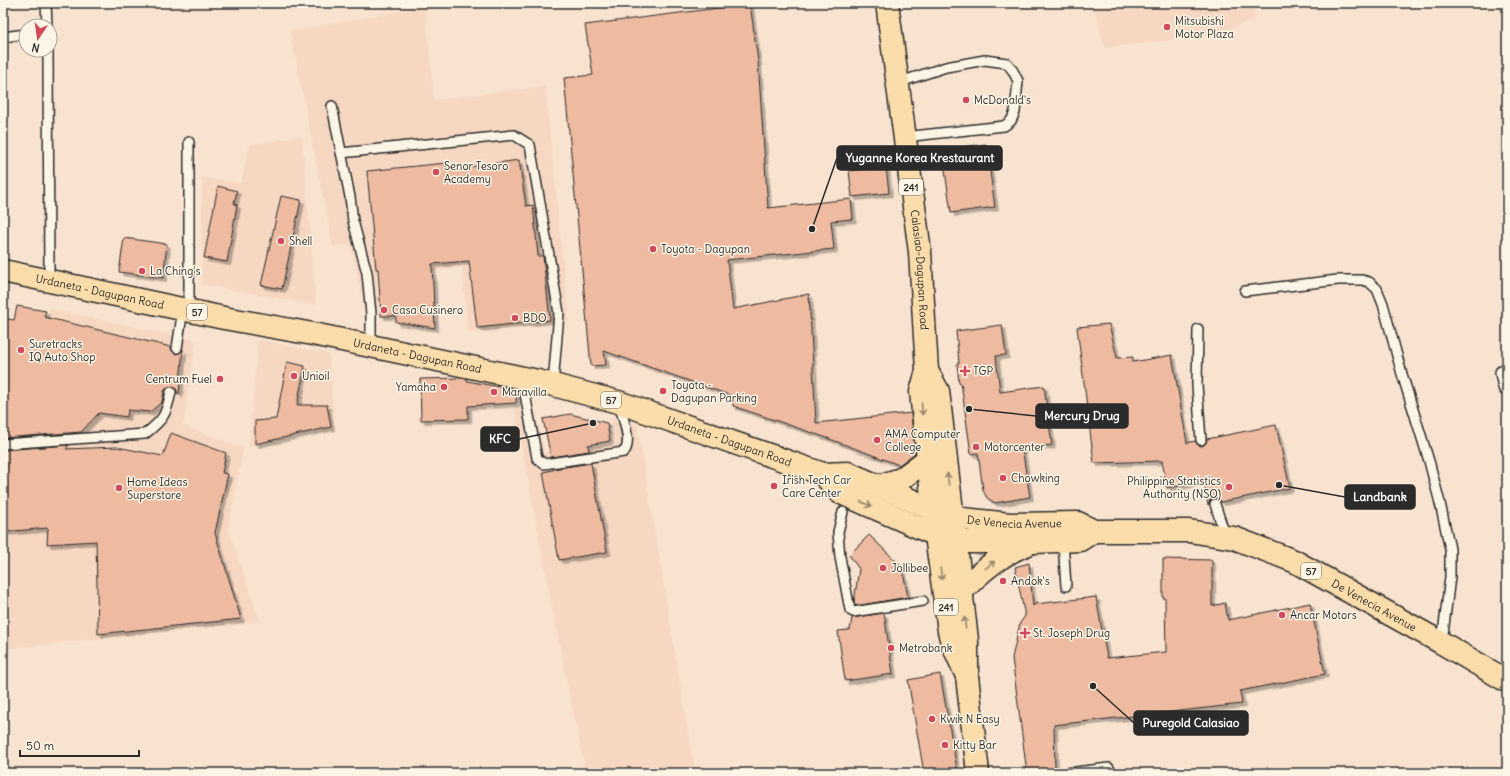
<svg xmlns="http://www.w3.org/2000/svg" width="1510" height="776" viewBox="0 0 1510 776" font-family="Delius,sans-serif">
<defs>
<filter id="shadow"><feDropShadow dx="3.5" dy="3.5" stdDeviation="0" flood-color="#0004"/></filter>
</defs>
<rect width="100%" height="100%" fill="#f8e3d0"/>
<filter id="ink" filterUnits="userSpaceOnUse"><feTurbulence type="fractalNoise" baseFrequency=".025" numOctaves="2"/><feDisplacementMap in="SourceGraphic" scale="8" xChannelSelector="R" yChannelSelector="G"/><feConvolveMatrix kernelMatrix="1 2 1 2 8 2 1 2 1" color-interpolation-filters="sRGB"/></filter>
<g filter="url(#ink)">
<g fill="#f5d7c2">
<path d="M1093,3H1251L1255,19L1213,35L1105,48Z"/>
<path d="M425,7L434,100L545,86L569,321L468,332L462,267L377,275L378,312L365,311L351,245L333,246L290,31Z"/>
<path d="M302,136L316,305L202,285V177L241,183L250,145Z"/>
<path d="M50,309L196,340L183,426L243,448L228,529L260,621L3,649V382L35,383Z"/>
<path d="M258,340L329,354L334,430L249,447Z"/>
<path d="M533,404L544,453L615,444L610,418L637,424L695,773H586L567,683L514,408Z"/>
</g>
<g fill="#eebaa0" stroke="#2b2b2b" filter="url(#shadow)">
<path d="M750,4L758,61L768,208L851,199L853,219L831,221L834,249L727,260L733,309L809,294L816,423L911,413L915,453L899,465L827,438L733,406L732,396L604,351L606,365L591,366L564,78L593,75L585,25Z"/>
<path d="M986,144L995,207L951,213L942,149Z"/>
<path d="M519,160L526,206L533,205L538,256H543L550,320L477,328L469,261L432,264L435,328L396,322V316H381L378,269H376L367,171L446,163L447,170Z"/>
<path d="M886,167L889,193L852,197L849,171Z"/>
<path d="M218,186L237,191L234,204L237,205L227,262L204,258Z"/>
<path d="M281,196L301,200L282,289L261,285Z"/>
<path d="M124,238L167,244L163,278L119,272Z"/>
<path d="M17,306L46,311L44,317L171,347L172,351L176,354L180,353L183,349L179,394L177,393V390L173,386L167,388L164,391L162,402L150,412L128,410L127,417L99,413L81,432L3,438V318L14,320Z"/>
<path d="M1109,324L1117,358L1133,357V362L1172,355L1187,443L1195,441L1198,445L1202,446L1206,443L1207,439L1276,425L1290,488L1221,502L1219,499L1214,498L1210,500L1208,505L1204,481L1167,488L1162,461L1094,463L1077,327Z"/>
<path d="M1002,325L1006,355L996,356L1000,392L1044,386L1052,445L1022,448L1030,497L995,503L987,498L983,490L978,453L971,454L961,383H959L957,363H959L956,331Z"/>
<path d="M287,362L305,366L297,405H327L331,427L255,444V421L276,419Z"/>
<path d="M462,378L467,379V381L517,390L516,403L468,406V419L421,420L420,379Z"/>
<path d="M570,414L607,423L610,441L588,445L589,451L551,457L543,419Z"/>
<path d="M171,433L226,453L222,473L228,474L215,533L241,619L98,634L96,541L47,544L48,528L3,532V450L69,445L66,449L117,447L163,456Z"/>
<path d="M591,463L607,552L559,560L543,472L553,470V469Z"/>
<path d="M869,535L902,567L908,597L855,606L854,601L859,569L849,555Z"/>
<path d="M1163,559L1212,560V606L1225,603L1228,620L1310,603L1325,674L1240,691L1242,704L1054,725L1055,771L1027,773L1012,658L1020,623L1025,616L1015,567L1029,563L1033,606L1035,604L1096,597L1107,658L1166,652L1165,598H1163Z"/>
<path d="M884,613L893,674L845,681L838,631L850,630L852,618Z"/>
<path d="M940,674L957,769L935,773H924L908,680Z"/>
</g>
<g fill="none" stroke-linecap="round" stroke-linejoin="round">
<defs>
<g id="lane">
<path d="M46,3L47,26"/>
<path d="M3,37L26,34"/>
<path d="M48,50L49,280"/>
<path d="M897,83L946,67L985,60L1007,63L1013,71L1018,81L1015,112L1011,121L1004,126L904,137"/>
<path d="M332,106L350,197L353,221L367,273L371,314V346"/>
<path d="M189,142V311"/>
<path d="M341,153L514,135L530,145L559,313L553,384"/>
<path d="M1245,291L1338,280H1362L1369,282L1377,289L1383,304L1402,374L1429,461L1440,503L1450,549V577L1442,642"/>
<path d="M1198,329L1197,385L1201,440"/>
<path d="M177,348L183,309"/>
<path d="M522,378L537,458L544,464L624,452C633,442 622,416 619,404"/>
<path d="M3,444L145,434C164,419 166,415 171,392"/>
<path d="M1215,504L1225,535"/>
<path d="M843,512L838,532L840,557L850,610L853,612L923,601"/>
<path d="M1063,541L1066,586"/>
<path d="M1067,773L1109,768"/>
</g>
<path id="street" d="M1504,373L1507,387"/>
<g id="primary">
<path id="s1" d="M887,3L920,252L927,371L921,392L936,535L949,631L952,643L967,676"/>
<path d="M927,371L938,391L967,640V676L978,773"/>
</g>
<g id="highway">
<path id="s2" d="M3,271L224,318L313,334L538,381L618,402L823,474L848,473L953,518L1010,524L1078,523L1094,531H1189L1234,538L1294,561L1442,643L1507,681"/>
<path d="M823,474L839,492L936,535L957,542H1034L1080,540L1094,531"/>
<path d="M879,486L901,479L928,459"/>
<path d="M961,592C981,571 1001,554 1028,544"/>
</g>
</defs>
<use href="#lane" stroke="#2b2b2b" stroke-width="12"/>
<use href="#street" stroke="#2b2b2b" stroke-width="20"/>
<use href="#primary" stroke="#2b2b2b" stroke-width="25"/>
<use href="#highway" stroke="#2b2b2b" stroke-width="25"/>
<use href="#lane" stroke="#fcf5e5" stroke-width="9"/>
<use href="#street" stroke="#fcf5e5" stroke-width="17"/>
<use href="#primary" stroke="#fbddab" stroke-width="22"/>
<use href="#highway" stroke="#fbddab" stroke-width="22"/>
</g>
<defs><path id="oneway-shaft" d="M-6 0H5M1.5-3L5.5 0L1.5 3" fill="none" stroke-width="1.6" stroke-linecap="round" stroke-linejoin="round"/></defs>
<g stroke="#93846b">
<use href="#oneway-shaft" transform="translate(922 409) rotate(85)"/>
<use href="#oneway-shaft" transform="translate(948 479) rotate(-96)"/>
<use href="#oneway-shaft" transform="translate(866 504) rotate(24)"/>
<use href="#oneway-shaft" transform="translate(990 565) rotate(-38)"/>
<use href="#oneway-shaft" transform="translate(941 574) rotate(83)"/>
<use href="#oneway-shaft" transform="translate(965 623) rotate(-97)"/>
</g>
</g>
<g fill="#d1495b" stroke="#fcf5e5" stroke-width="1.5">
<circle cx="1167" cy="27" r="4"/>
<circle cx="966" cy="100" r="4"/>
<circle cx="436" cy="172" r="4"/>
<circle cx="281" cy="241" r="4"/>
<circle cx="653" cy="249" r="4"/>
<circle cx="142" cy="271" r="4"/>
<circle cx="384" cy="310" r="4"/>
<circle cx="515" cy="318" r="4"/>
<circle cx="21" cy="350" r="4"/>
<path d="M963 365h4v4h4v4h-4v4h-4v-4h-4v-4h4z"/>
<circle cx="294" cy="376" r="4"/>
<circle cx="220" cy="379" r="4"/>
<circle cx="444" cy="387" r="4"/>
<circle cx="663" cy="391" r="4"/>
<circle cx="494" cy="392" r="4"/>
<circle cx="877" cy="440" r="4"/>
<circle cx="976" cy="447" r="4"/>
<circle cx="1003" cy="478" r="4"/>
<circle cx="774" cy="486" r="4"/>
<circle cx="1229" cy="487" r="4"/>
<circle cx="119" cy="488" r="4"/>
<circle cx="883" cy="568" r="4"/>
<circle cx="1003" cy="581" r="4"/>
<circle cx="1282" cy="615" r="4"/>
<path d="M1023 627h4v4h4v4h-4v4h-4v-4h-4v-4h4z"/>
<circle cx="891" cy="648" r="4"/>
<circle cx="932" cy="719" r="4"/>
<circle cx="945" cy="745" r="4"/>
</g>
<g text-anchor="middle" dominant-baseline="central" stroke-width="3" stroke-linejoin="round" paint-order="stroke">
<g fill="#fcf5e5" stroke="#6a6863" stroke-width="1">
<rect x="899" y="179" width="24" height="16" rx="3"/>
<rect x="187" y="304" width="20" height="16" rx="3"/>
<rect x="601" y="392" width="20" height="16" rx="3"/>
<rect x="1301" y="563" width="20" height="16" rx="3"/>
<rect x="934" y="599" width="24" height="16" rx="3"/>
</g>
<g font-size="10" font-weight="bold" fill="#2b2b2b">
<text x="911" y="187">241</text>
<text x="197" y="312">57</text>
<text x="611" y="400">57</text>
<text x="1311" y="571">57</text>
<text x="946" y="607">241</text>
</g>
<g font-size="11" fill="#2b2b2b" stroke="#fcf5e5" text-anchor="start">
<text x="1175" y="21">Mitsubishi<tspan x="1175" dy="13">Motor Plaza</tspan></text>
<text x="974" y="100">McDonald's</text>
<text x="444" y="166">Senor Tesoro<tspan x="444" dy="13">Academy</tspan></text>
<text x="289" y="241">Shell</text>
<text x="661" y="249">Toyota - Dagupan</text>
<text x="150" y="271">La Ching's</text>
<text x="392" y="310">Casa Cusinero</text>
<text x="523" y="318">BDO</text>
<text x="29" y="344">Suretracks<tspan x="29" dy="13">IQ Auto Shop</tspan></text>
<text x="973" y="371">TGP</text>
<text x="302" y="376">Unioil</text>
<text x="212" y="379" text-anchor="end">Centrum Fuel</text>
<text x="671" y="385">Toyota -<tspan x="671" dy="13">Dagupan Parking</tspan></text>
<text x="436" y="387" text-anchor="end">Yamaha</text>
<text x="502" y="392">Maravilla</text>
<text x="885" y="434">AMA Computer<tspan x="885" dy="13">College</tspan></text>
<text x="984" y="447">Motorcenter</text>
<text x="1011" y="478">Chowking</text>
<text x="782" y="480">Irish Tech Car<tspan x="782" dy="13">Care Center</tspan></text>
<text x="1221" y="481" text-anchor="end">Philippine Statistics<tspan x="1221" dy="13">Authority (NSO)</tspan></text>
<text x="127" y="482">Home Ideas<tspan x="127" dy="13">Superstore</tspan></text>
<text x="891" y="568">Jollibee</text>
<text x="1011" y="581">Andok's</text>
<text x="1290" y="615">Ancar Motors</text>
<text x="1033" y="633">St. Joseph Drug</text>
<text x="899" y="648">Metrobank</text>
<text x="940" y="719">Kwik N Easy</text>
<text x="953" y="745">Kitty Bar</text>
</g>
<g font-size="11" fill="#2b2b2b" stroke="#fcf5e5">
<text stroke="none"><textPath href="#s1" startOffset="269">Calasiao-Dagupan Road</textPath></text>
<text stroke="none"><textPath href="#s2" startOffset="99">Urdaneta - Dagupan Road</textPath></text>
<text stroke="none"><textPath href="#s2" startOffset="423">Urdaneta - Dagupan Road</textPath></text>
<text stroke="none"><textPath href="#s2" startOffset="747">Urdaneta - Dagupan Road</textPath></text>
<text stroke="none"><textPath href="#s2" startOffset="1047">De Venecia Avenue</textPath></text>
<text stroke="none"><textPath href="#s2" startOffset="1425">De Venecia Avenue</textPath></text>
</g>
</g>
<path fill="none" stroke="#2b2b2b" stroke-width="1.5" d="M812 229L837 158M969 409L1036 416M593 423L519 439M1279 485L1345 497M1093 686L1134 723"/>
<g fill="#2b2b2b" stroke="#fcf5e5" stroke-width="1.5">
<circle cx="812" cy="229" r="4"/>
<circle cx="969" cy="409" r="4"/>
<circle cx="593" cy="423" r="4"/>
<circle cx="1279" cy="485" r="4"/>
<circle cx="1093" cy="686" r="4"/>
</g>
<g fill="#2b2b2b" stroke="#2b2b2b" stroke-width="1.5">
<rect x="837" y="146" width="165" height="24" rx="4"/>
<rect x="1036" y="404" width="92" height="24" rx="4"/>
<rect x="481" y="427" width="38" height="24" rx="4"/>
<rect x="1345" y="485" width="70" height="24" rx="4"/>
<rect x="1134" y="711" width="114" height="24" rx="4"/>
</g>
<g font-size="12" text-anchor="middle" font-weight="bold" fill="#fff">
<text x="920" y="162">Yuganne Korea Krestaurant</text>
<text x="1082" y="420">Mercury Drug</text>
<text x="500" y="443">KFC</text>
<text x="1380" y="501">Landbank</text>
<text x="1191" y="727">Puregold Calasiao</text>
</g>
<rect width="1510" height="776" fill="none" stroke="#fcf5e5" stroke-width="16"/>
<rect x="8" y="8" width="1494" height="760" fill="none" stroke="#2b2b2b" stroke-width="1.5" filter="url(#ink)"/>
<g transform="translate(38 38) rotate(193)"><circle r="19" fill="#fcf5e5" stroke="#a8a49b"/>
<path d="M0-3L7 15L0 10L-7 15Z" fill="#d1495b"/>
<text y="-6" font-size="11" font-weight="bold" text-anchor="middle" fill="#2b2b2b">N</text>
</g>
<path d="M20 750v6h119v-6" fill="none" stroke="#2b2b2b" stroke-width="2"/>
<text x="26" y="750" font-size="12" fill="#2b2b2b" stroke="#fcf5e5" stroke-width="3" paint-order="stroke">50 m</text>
</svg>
